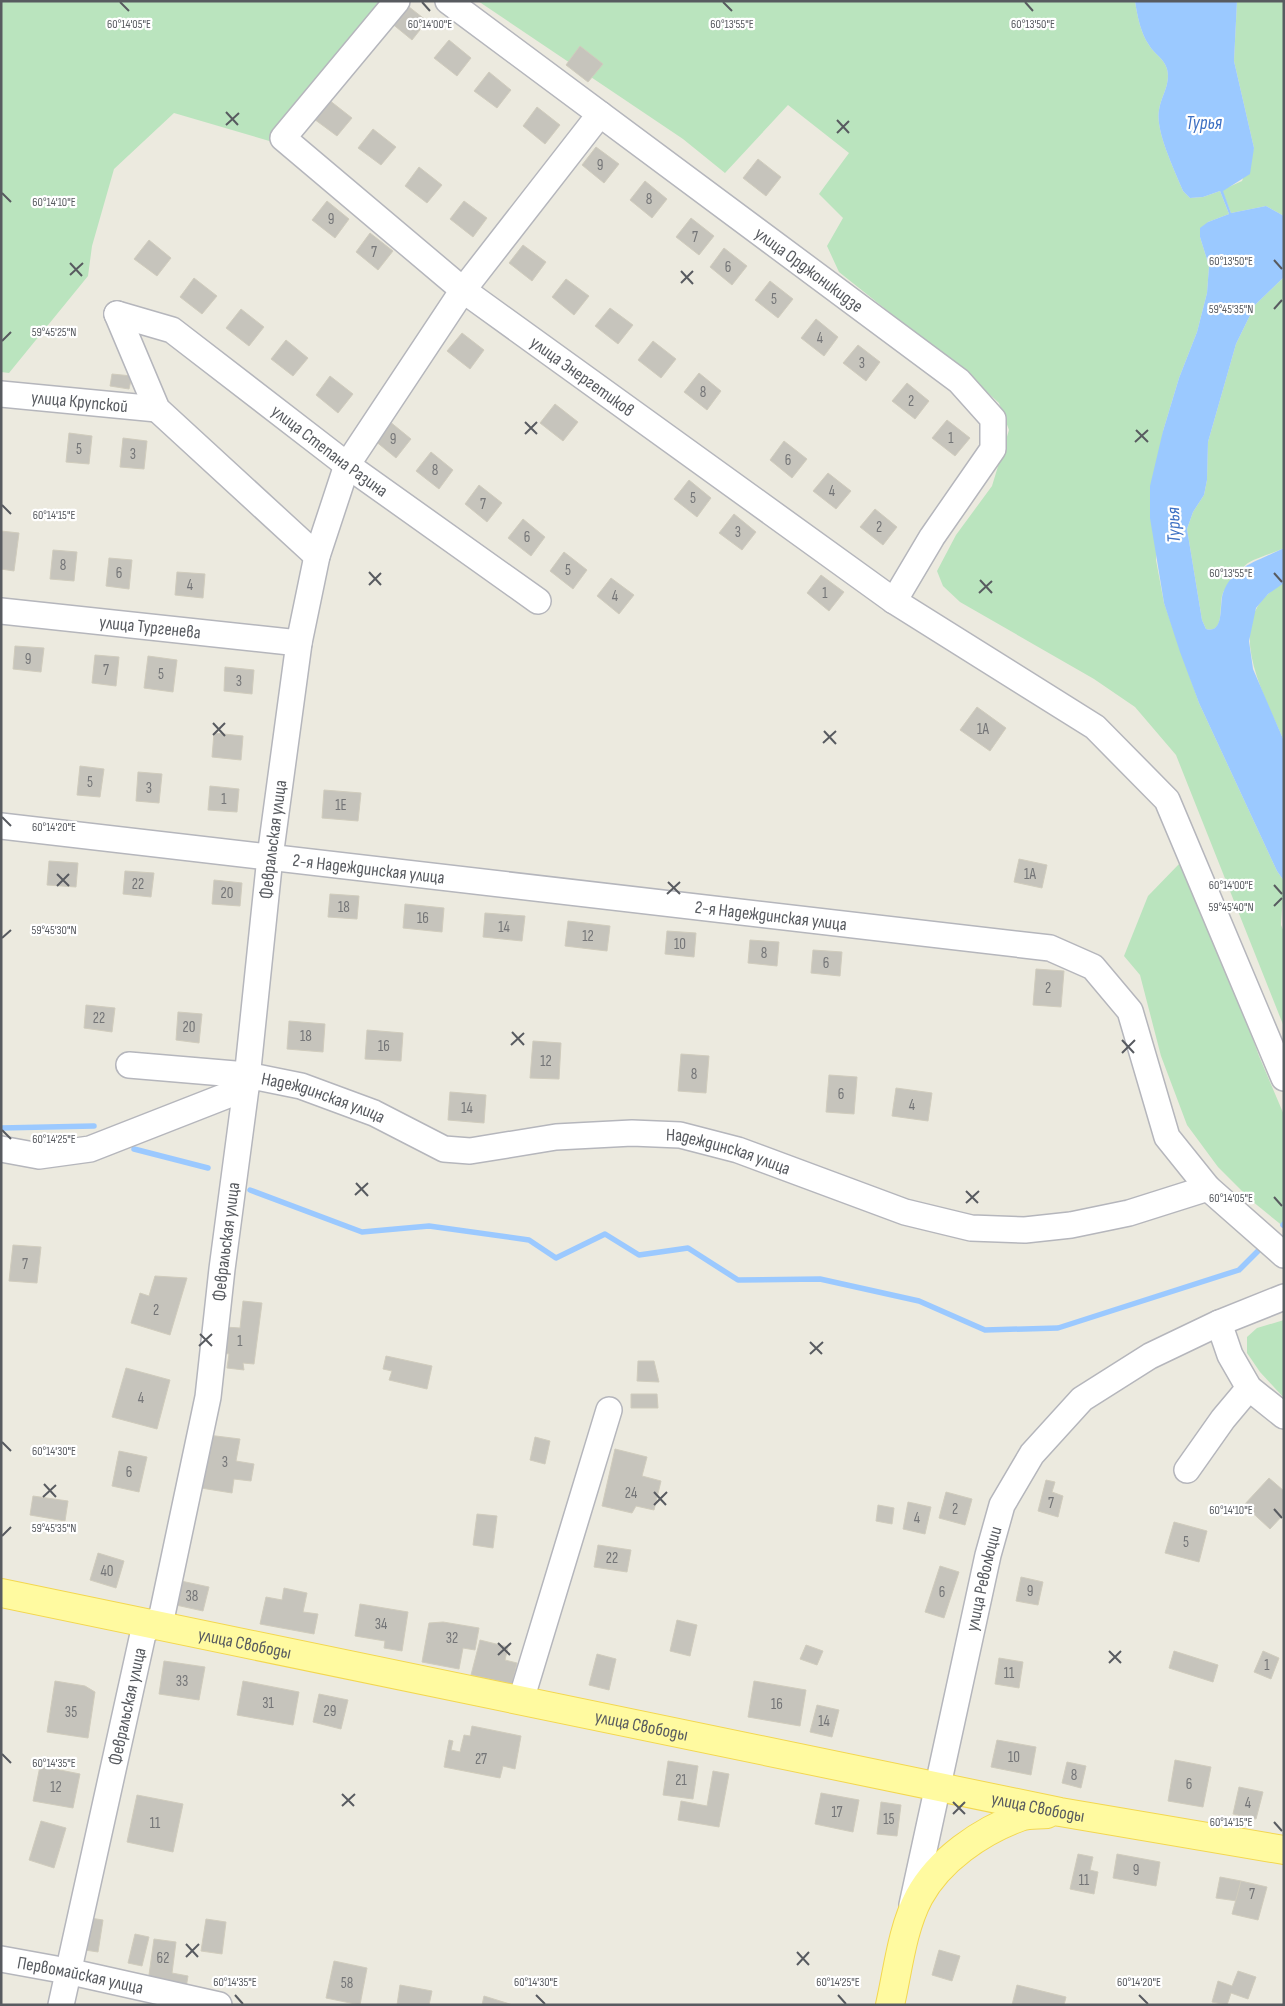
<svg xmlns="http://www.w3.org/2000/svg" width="1285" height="2006" viewBox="0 0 1285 2006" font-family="'Sofia Sans Condensed',sans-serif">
<rect width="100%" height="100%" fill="#eceadf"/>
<g fill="#bae4be">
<path d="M1,1H404L283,145L174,113L114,169L92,246L88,276L9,373L1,372Z"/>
<path d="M478,1H1135C1137,15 1141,34 1149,45C1154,54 1164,58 1167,69C1171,84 1161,96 1159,110C1155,131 1175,171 1183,191L1190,198L1203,197L1220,191L1229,214L1208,222L1200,237L1209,266L1207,293L1197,332L1179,378L1163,431L1156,560L1164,603L1199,703L1277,871L1284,881L1281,925L1284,932V1027L1176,755L1135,707L1094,679L960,602L943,586L937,571L956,535L992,486L1009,430L999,403L968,375L839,272L827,246L843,218L819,194L849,153L788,105L725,173L683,139Z"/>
<path d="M1237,1H1284V216L1266,206L1231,213L1222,190L1242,181L1254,148L1234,61Z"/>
<path d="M1284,277V548C1272,554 1258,557 1248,563C1243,566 1225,588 1223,593C1218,604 1226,634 1206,629L1202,620L1187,529L1193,512L1204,495L1207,480L1208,442L1236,344L1255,305Z"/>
<path d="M1284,583V741C1264,694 1218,617 1284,583Z"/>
<path d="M1180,863L1220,948L1259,1056L1284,1115V1227L1252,1201L1218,1167L1187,1125L1161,1056L1140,975L1124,956L1148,896Z"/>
<path d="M1284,1320V1398L1260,1372L1247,1353V1337L1257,1328Z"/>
</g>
<path fill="#9bc9ff" d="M1135,1H1237L1234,61L1254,148L1250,174L1223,191L1231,213L1266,206L1284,216V277L1255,305L1236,344L1208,442L1207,480L1204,495L1193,512L1187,529L1202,620L1206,629C1225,634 1219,604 1223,593C1233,565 1261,560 1284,548V583L1268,594L1256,608L1249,641L1253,669L1284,741V881L1277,871L1199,703L1180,652L1164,603L1150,518V486L1163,431L1179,378L1197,332L1207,293L1209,266L1200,237V228L1208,222L1229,214L1220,191L1203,197L1190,198L1183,191C1175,171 1155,131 1159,110C1161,96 1171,84 1167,69C1164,58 1154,54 1149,45C1141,34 1137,15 1135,1Z"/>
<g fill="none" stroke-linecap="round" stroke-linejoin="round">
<g stroke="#9bc9ff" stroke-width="5.5">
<path d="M1,1128L94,1126"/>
<path d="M134,1149L208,1168"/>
<path d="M250,1190L362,1232L429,1226L529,1240L556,1258L605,1234L639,1255L688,1248L738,1280L820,1279L919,1301L985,1330L1058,1328L1239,1270L1260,1249"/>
<path d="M1283,1225L1284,1224"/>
</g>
</g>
<g fill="#c6c4bc" stroke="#d0ccbd">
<path d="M404,3L427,21L412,40L390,22Z"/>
<path d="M449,40L471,58L457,76L434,58Z"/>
<path d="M580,46L603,64L588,82L566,65Z"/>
<path d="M489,72L511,90L497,108L474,91Z"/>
<path d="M329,100L352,118L337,136L314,119Z"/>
<path d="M537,107L560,125L545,144L523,126Z"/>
<path d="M373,129L396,147L381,165L358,148Z"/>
<path d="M596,147L619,164L604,183L582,165Z"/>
<path d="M758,159L781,177L766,196L743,178Z"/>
<path d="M419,167L442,185L427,203L405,186Z"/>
<path d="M645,181L667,199L652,218L630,200Z"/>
<path d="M327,201L349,219L335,238L312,220Z"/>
<path d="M464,201L487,218L473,237L450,219Z"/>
<path d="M691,218L714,236L699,255L676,237Z"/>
<path d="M370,233L393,251L378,270L356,252Z"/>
<path d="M149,240L171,258L157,276L134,259Z"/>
<path d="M523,245L546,262L532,281L509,263Z"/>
<path d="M724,248L747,266L732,285L710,267Z"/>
<path d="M194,278L217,296L202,314L180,297Z"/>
<path d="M566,279L589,296L574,315L552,297Z"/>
<path d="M770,281L793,299L778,318L755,300Z"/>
<path d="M610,308L633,325L618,344L595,326Z"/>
<path d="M241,309L264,327L249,346L226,328Z"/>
<path d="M816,319L838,337L824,356L801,338Z"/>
<path d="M462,333L484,350L470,369L447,351Z"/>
<path d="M286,340L308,358L293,376L271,359Z"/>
<path d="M653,341L676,359L661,378L638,360Z"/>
<path d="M858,345L880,362L866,381L843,363Z"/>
<path d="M699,373L721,391L707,410L684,392Z"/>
<path d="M112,374L132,376L129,389L110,386Z"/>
<path d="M330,376L353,394L338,413L316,395Z"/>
<path d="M907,383L929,401L915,419L892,401Z"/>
<path d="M555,404L578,422L563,441L540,423Z"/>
<path d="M947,420L970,438L955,456L932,438Z"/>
<path d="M389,421L411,439L396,458L374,440Z"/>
<path d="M69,433L92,436L89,464L66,462Z"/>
<path d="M123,438L147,441L144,469L120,467Z"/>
<path d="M784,441L807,459L792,478L770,460Z"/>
<path d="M431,452L453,470L439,489L416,471Z"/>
<path d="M828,473L851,491L836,509L813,491Z"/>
<path d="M689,480L711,498L697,517L674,499Z"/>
<path d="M479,485L502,503L487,522L465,504Z"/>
<path d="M875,509L897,527L883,545L860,527Z"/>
<path d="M734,514L756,532L742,550L719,533Z"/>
<path d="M523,519L545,537L531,556L508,538Z"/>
<path d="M1,531L19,533L14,571L1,569Z"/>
<path d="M53,550L77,552L74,581L50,579Z"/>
<path d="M564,552L587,570L573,589L550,571Z"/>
<path d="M109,558L132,560L129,589L106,586Z"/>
<path d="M177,572L205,574L203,598L175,595Z"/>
<path d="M821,575L844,592L829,611L807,593Z"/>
<path d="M611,578L634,595L619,614L597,596Z"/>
<path d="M15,646L44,648L41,672L13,669Z"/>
<path d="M95,655L119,657L116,686L92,683Z"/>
<path d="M148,656L177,660L173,692L144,688Z"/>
<path d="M225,667L254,670L252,694L224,691Z"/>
<path d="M977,707L1006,728L990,751L960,730Z"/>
<path d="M214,733L243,736L241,760L212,757Z"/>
<path d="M80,766L104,769L100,797L77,795Z"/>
<path d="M138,772L162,774L159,803L136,801Z"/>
<path d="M210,786L239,789L237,812L208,810Z"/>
<path d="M324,790L361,793L358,821L322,818Z"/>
<path d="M1019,859L1047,865L1042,888L1014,882Z"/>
<path d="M49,861L78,863L76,887L47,885Z"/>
<path d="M125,871L154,873L151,897L123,894Z"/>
<path d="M214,880L242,883L240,906L212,904Z"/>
<path d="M330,894L359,896L357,919L328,917Z"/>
<path d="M405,904L444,908L442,932L403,928Z"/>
<path d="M485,913L525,916L522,941L483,937Z"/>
<path d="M568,921L610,926L607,951L565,946Z"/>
<path d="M667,931L696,933L694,957L665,954Z"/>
<path d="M750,940L779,942L777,966L748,963Z"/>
<path d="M813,950L842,952L840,976L811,973Z"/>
<path d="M1036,969L1064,971L1061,1007L1033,1005Z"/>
<path d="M86,1005L115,1008L112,1032L84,1028Z"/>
<path d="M178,1012L202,1014L199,1043L176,1040Z"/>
<path d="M289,1021L325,1024L323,1052L287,1049Z"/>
<path d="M367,1030L403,1033L401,1061L365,1059Z"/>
<path d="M533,1041L561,1043L559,1079L530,1078Z"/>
<path d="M681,1054L709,1056L706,1093L678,1091Z"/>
<path d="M829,1075L857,1077L854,1114L826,1112Z"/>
<path d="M896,1088L932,1093L928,1121L892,1116Z"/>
<path d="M450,1092L486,1095L484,1123L448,1120Z"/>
<path d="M13,1245L41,1247L37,1283L9,1281Z"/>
<path d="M155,1276L187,1278L170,1335L131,1323L140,1293L149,1296Z"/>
<path d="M243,1301L262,1303L254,1364L243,1363L244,1370L227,1368L229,1354L222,1353L225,1327L240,1328Z"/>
<path d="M386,1356L432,1366L427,1389L389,1380L392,1371L383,1369Z"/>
<path d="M638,1361H654L659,1382L637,1381Z"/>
<path d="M126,1368L170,1380L157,1429L112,1417Z"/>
<path d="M631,1394H657L658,1408H631Z"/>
<path d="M208,1435L240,1439L236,1461L254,1464L251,1481L234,1479L232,1493L201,1488Z"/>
<path d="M535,1437L550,1441L545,1464L530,1460Z"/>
<path d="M615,1449L647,1457L642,1476L661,1481L654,1510L636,1506L632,1513L602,1506Z"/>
<path d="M119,1451L147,1457L139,1492L112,1486Z"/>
<path d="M1269,1478L1284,1491V1514L1270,1529L1244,1505Z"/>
<path d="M1046,1480L1055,1482L1052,1492L1063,1496L1058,1517L1038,1511Z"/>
<path d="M946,1492L972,1499L965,1525L939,1518Z"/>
<path d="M33,1496L68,1501L65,1521L30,1515Z"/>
<path d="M908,1502L931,1507L925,1534L903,1529Z"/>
<path d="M878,1505L894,1508L892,1524L876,1521Z"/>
<path d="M477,1514L497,1516L493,1548L473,1545Z"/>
<path d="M1174,1522L1207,1531L1199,1562L1165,1553Z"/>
<path d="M598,1545L631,1550L627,1572L594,1567Z"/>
<path d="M98,1553L124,1561L116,1588L90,1580Z"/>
<path d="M940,1566L959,1572L944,1618L925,1612Z"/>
<path d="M1021,1577L1043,1582L1038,1605L1016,1601Z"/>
<path d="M181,1581L209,1587L203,1611L176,1605Z"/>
<path d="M284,1588L307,1593L303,1612L318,1614L314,1634L260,1624L266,1597L282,1600Z"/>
<path d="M360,1604L408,1612L402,1651L384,1648L385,1641L355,1636Z"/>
<path d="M677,1620L697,1625L690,1656L670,1651Z"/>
<path d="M443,1622L479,1628L475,1650L463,1648L459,1669L422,1662L429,1623Z"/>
<path d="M480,1640L508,1647L505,1660L517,1663L512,1684L471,1675Z"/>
<path d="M806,1645L823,1651L817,1665L800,1659Z"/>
<path d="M1174,1651L1218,1665L1213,1682L1169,1668Z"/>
<path d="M1263,1651L1279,1658L1271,1679L1254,1672Z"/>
<path d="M597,1654L616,1659L609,1690L589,1685Z"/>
<path d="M999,1658L1023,1662L1019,1688L995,1684Z"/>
<path d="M164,1661L205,1667L199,1700L159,1694Z"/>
<path d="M55,1681L85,1686L95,1692L88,1738L47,1732Z"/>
<path d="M243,1681L299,1692L293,1725L237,1715Z"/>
<path d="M754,1681L806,1690L800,1726L748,1717Z"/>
<path d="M319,1694L348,1700L341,1729L313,1722Z"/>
<path d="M817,1705L839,1710L832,1737L810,1732Z"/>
<path d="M472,1726L521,1736L515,1769L503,1766L500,1778L444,1767L449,1740L453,1741L451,1750L460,1752L464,1735L470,1736Z"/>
<path d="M997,1740L1036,1747L1031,1775L991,1767Z"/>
<path d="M1175,1760L1211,1767L1203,1807L1168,1801Z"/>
<path d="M668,1761L698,1766L693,1799L663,1795Z"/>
<path d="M1067,1762L1086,1766L1081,1788L1062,1783Z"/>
<path d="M40,1766L80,1774L73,1808L33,1801Z"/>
<path d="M713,1771L729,1774L719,1827L678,1820L681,1801L707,1806Z"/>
<path d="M1239,1787L1263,1792L1256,1819L1233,1814Z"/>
<path d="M821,1793L859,1800L853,1832L815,1824Z"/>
<path d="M137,1795L183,1804L173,1852L127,1842Z"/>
<path d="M881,1802L901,1805L897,1836L877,1834Z"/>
<path d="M41,1821L66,1828L54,1868L29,1860Z"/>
<path d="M1078,1854L1093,1857L1090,1870L1098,1872L1094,1894L1070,1889Z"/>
<path d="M1117,1854L1160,1862L1156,1886L1113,1878Z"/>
<path d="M1220,1877L1241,1881L1237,1901L1216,1898Z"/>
<path d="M1241,1881L1267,1887L1258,1920L1232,1914Z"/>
<path d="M90,1918L103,1920L98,1952L85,1950Z"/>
<path d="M206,1919L226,1922L222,1954L201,1951Z"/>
<path d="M135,1934L149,1937L142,1966L128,1963Z"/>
<path d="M154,1939L176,1942L172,1973L188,1976L186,1988L148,1982Z"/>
<path d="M939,1950L960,1956L952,1981L932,1975Z"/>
<path d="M334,1961L367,1968L360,2005L326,1998Z"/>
<path d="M1238,1971L1256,1977L1248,1999L1231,1993L1227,2005L1212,2002L1218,1981L1232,1986Z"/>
<path d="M400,1985L432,1991L429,2005H397Z"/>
<path d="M1017,1985L1066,1997L1064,2005H1012Z"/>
<path d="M484,1996L513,2005H482Z"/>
</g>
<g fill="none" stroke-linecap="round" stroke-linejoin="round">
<defs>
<g id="minor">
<path id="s1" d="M397,1L283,138L463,290L894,601L1095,727L1167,800L1284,1078"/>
<path id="s2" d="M448,1L959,381L993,419V449L932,537L894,601"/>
<path id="s3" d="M117,314L172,330L347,465L538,601"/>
<path d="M117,314L157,409L317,556"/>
<path id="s4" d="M1,394L157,409"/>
<path id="s5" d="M1,611L299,643"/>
<path id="s6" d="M1,826L1050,948L1093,967L1130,1011L1167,1137L1208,1188L1284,1255"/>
<path id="s7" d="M129,1065L247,1075L301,1086L374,1113L444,1149L470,1151L556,1137L632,1133L680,1135L738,1150L905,1212L971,1228L1025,1230L1071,1225L1129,1213L1208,1188"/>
<path d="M1,1149L39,1156L90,1149L246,1088"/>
<path d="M1219,1323L1230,1355L1249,1388L1284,1416"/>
<path d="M1187,1470L1223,1419L1249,1388"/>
<path d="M521,1700L609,1410"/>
<path id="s8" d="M912,1905L988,1555L1002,1505L1032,1454L1082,1399L1150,1356L1219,1323L1284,1297"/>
<path id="s9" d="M1,1959L67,1971L219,2005"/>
<path id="s10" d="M61,2005L143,1634L162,1615L208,1397L222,1269L246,1088L270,857L299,643L317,556L347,465L463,290L600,114"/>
</g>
<g id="major">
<path id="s11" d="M1,1593L1060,1812L1284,1850"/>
<path d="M890,2005C898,1970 902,1929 919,1897C939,1860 981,1831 1020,1817C1028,1814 1038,1815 1047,1814"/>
</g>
</defs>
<use href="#minor" stroke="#b5b6bc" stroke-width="28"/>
<use href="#major" stroke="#f3d750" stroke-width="30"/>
<use href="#minor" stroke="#fff" stroke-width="25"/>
<use href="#major" stroke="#fffaa0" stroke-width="28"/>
</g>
<path fill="none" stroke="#585b60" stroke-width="2" d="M120,2L129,11M422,2L430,11M723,2L732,11M1025,2L1033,11M226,112L238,125M837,120L849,133M226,125L239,113M837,133L849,121M2,193L11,202M1274,260L1282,269M70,263L82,276M681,271L693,284M70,275L83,263M681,283L693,271M1274,309L1282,300M2,341L11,332M525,422L537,434M1136,430L1148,442M525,434L537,422M1135,442L1148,430M2,505L11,514M369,572L381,585M1274,573L1282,582M980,580L992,593M369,585L381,573M979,593L992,581M213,723L225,736M824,731L836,744M213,735L225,723M823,743L836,731M2,817L11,826M57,874L69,886M668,882L680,894M1274,885L1282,894M57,886L69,874M667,894L680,882M1274,906L1282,898M2,938L11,930M512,1032L524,1045M1122,1040L1134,1053M511,1045L524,1033M1122,1053L1135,1040M2,1130L11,1139M356,1183L368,1196M966,1191L978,1203M355,1195L368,1183M1274,1197L1282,1206M966,1203L979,1191M200,1334L212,1346M810,1342L822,1354M199,1346L212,1334M810,1354L823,1342M2,1442L11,1451M44,1484L56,1497M654,1492L666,1505M43,1497L56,1485M654,1505L667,1492M1274,1509L1282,1518M2,1536L11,1527M498,1643L510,1655M1109,1651L1121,1663M498,1655L511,1643M1109,1663L1121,1651M2,1754L11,1763M342,1794L354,1806M953,1802L965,1814M342,1806L355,1794M953,1814L965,1802M1274,1822L1282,1831M186,1944L198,1957M797,1952L809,1965M186,1957L199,1944M797,1965L809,1952M235,1995L243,2004M536,1995L545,2004M838,1995L846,2004M1139,1995L1148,2004"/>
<g text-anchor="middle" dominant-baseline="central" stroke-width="4.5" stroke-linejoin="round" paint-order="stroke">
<g font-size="15" fill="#747577">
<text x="600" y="165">9</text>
<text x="649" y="199">8</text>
<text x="331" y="219">9</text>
<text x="695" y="237">7</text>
<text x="374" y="252">7</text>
<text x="728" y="267">6</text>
<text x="774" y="299">5</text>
<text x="820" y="338">4</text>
<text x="862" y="363">3</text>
<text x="703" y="392">8</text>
<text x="911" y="401">2</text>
<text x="951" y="438">1</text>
<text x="393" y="439">9</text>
<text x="79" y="449">5</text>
<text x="133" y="454">3</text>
<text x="788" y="460">6</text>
<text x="435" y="470">8</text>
<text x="832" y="491">4</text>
<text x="693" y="498">5</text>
<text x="483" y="504">7</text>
<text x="879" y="527">2</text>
<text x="738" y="532">3</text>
<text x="527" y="537">6</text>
<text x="63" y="565">8</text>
<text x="568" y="570">5</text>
<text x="119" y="573">6</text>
<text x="190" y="585">4</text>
<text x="825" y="593">1</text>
<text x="615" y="596">4</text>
<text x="28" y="659">9</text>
<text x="106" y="670">7</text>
<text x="161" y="674">5</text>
<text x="239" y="681">3</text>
<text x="983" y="729">1А</text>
<text x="90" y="782">5</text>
<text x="149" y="788">3</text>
<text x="224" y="799">1</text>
<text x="341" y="805">1Е</text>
<text x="1030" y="874">1А</text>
<text x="138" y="884">22</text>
<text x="227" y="893">20</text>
<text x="344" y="907">18</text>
<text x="423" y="918">16</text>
<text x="504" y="927">14</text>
<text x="588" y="936">12</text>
<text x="680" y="944">10</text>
<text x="764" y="953">8</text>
<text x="826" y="963">6</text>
<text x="1048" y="988">2</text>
<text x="99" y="1018">22</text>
<text x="189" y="1027">20</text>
<text x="306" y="1036">18</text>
<text x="384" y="1046">16</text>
<text x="546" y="1061">12</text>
<text x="694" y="1074">8</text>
<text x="841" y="1094">6</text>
<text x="912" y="1105">4</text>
<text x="467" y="1108">14</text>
<text x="25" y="1264">7</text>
<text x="156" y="1310">2</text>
<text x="240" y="1341">1</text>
<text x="141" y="1398">4</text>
<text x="225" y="1462">3</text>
<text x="129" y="1472">6</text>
<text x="631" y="1493">24</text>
<text x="1051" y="1503">7</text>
<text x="955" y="1509">2</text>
<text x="917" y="1518">4</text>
<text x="1186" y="1542">5</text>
<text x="612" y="1558">22</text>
<text x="107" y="1571">40</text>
<text x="1030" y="1591">9</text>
<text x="942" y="1592">6</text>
<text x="192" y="1596">38</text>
<text x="381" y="1624">34</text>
<text x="452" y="1638">32</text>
<text x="1267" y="1665">1</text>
<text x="1009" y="1673">11</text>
<text x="182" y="1681">33</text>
<text x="268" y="1703">31</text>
<text x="777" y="1704">16</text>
<text x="330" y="1711">29</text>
<text x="71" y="1712">35</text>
<text x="824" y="1721">14</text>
<text x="1014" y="1757">10</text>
<text x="481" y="1759">27</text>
<text x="1074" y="1775">8</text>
<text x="681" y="1780">21</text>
<text x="1189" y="1784">6</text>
<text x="56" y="1787">12</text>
<text x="1248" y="1803">4</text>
<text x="837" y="1812">17</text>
<text x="889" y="1819">15</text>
<text x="155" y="1823">11</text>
<text x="1136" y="1870">9</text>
<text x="1084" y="1880">11</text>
<text x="1252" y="1894">7</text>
<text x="163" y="1958">62</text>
<text x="347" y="1983">58</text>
</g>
<g font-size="18" fill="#585b60" stroke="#fff">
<text stroke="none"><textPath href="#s2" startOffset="450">улица Орджоникидзе</textPath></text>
<text stroke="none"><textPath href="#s1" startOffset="561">улица Энергетиков</textPath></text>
<text stroke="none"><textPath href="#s4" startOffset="79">улица Крупской</textPath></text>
<text stroke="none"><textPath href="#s3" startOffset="256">улица Степана Разина</textPath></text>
<text stroke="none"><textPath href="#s5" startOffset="150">улица Тургенева</textPath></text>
<text stroke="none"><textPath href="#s10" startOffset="1191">Февральская улица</textPath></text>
<text stroke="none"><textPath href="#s6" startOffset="370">2-я Надеждинская улица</textPath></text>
<text stroke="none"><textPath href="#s6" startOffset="775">2-я Надеждинская улица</textPath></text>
<text stroke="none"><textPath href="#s7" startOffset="198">Надеждинская улица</textPath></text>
<text stroke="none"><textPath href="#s7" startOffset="618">Надеждинская улица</textPath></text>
<text stroke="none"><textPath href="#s10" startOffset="786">Февральская улица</textPath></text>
<text stroke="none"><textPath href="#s8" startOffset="334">улица Революции</textPath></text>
<text stroke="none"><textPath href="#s11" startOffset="249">улица Свободы</textPath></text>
<text stroke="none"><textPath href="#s10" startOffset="306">Февральская улица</textPath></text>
<text stroke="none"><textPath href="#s11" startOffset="654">улица Свободы</textPath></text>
<text stroke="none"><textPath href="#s11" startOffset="1059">улица Свободы</textPath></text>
<text stroke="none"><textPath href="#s9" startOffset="81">Первомайская улица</textPath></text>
</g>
<g font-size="19" font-style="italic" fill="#3d70c3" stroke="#fff">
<text x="1204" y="123">Турья</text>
<text transform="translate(1174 525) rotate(-92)">Турья</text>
</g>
</g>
<g font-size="12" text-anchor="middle" fill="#585b60" stroke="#fff" stroke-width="4.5" stroke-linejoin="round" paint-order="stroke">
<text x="129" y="28">60°14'05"E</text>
<text x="430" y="28">60°14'00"E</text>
<text x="732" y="28">60°13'55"E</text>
<text x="1033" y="28">60°13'50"E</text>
<text x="54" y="206">60°14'10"E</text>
<text x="1231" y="265">60°13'50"E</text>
<text x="1231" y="313">59°45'35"N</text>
<text x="54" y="336">59°45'25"N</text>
<text x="54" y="519">60°14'15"E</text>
<text x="1231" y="577">60°13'55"E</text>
<text x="54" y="831">60°14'20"E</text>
<text x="1231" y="889">60°14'00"E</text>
<text x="1231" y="911">59°45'40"N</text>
<text x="54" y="934">59°45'30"N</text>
<text x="54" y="1143">60°14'25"E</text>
<text x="1231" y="1202">60°14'05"E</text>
<text x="54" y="1455">60°14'30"E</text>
<text x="1231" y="1514">60°14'10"E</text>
<text x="54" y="1532">59°45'35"N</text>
<text x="54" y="1767">60°14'35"E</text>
<text x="1231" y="1826">60°14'15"E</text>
<text x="235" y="1986">60°14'35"E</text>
<text x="536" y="1986">60°14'30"E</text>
<text x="838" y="1986">60°14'25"E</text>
<text x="1139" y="1986">60°14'20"E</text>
</g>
<rect width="1285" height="2006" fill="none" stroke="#585b60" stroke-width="5"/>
</svg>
